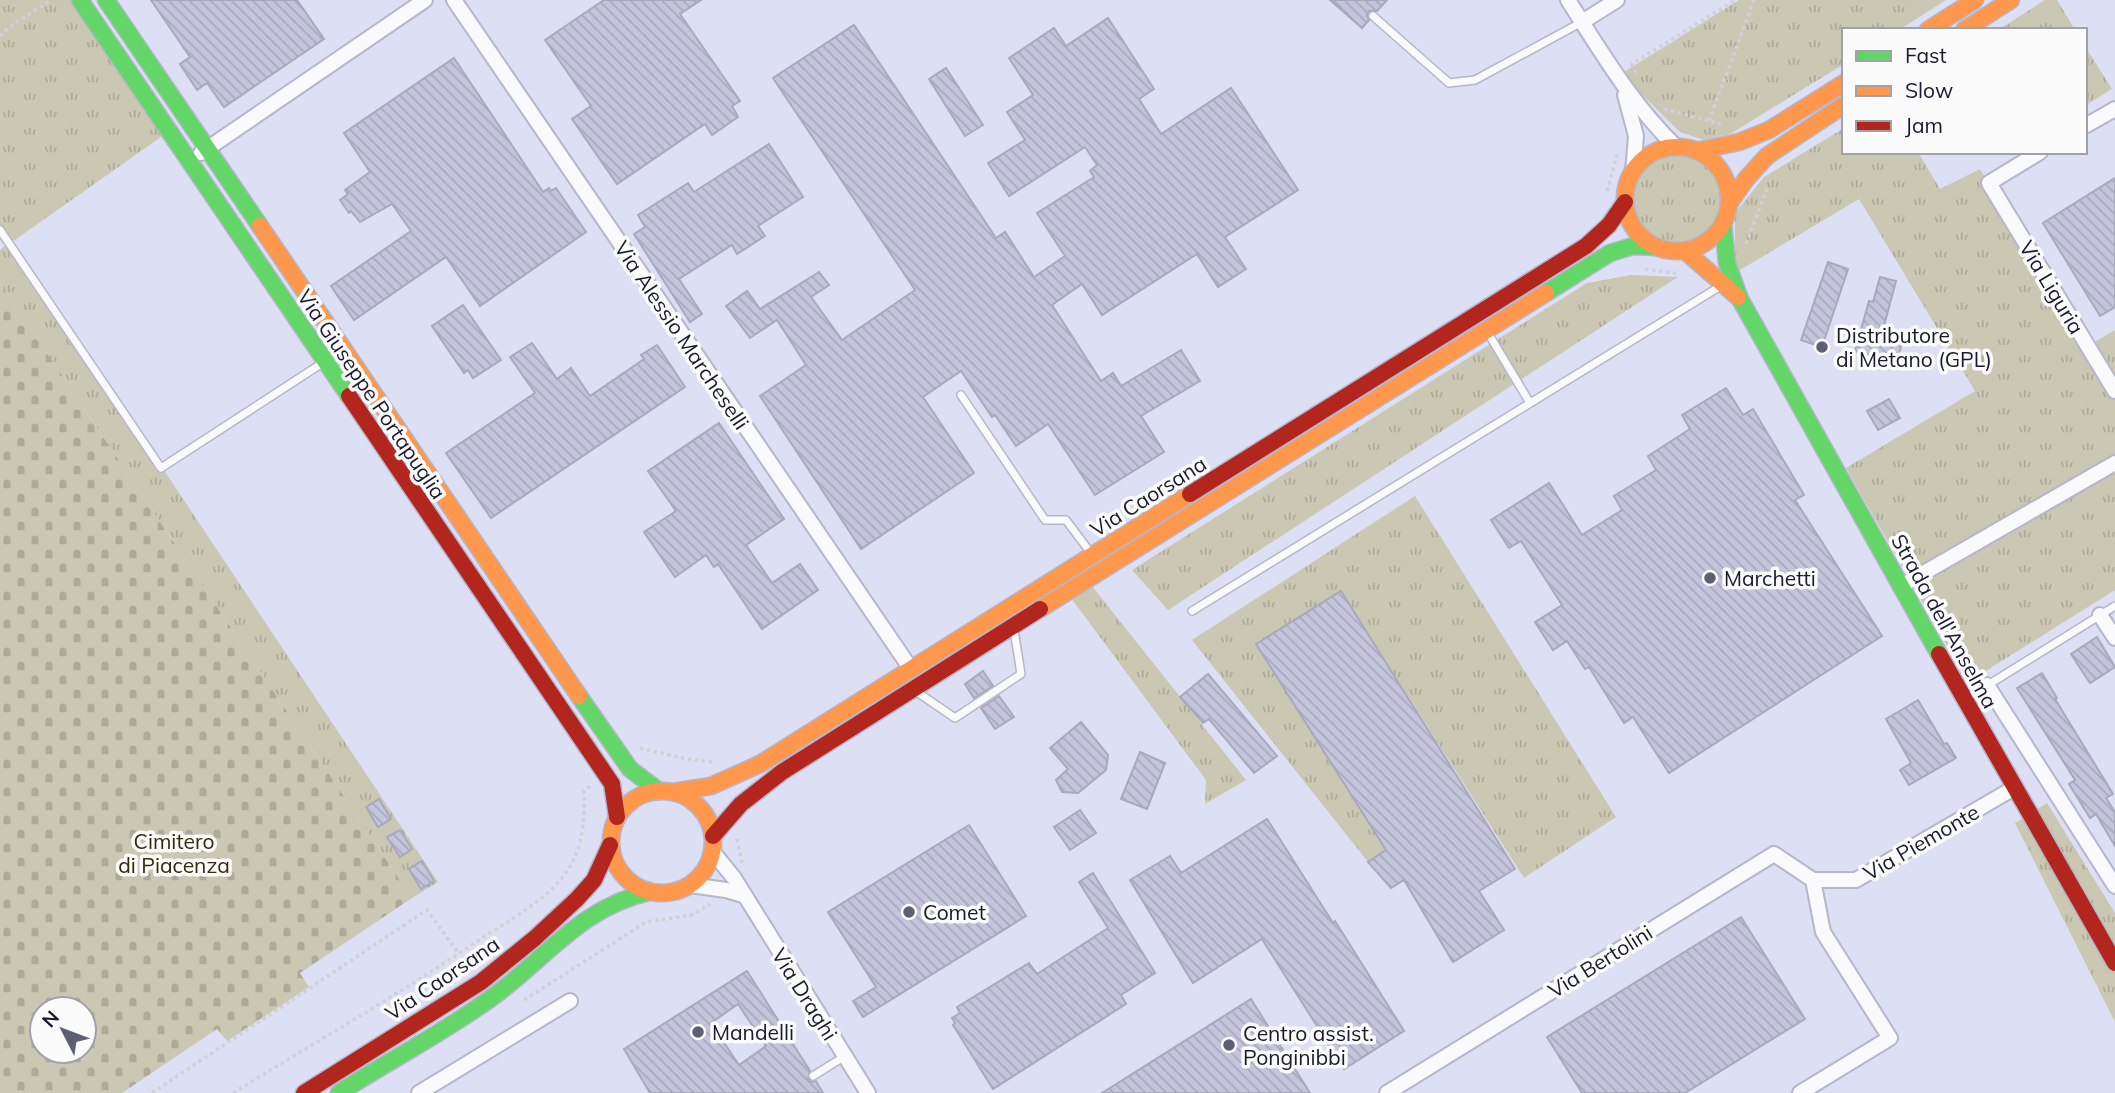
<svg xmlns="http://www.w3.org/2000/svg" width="2115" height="1093" viewBox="0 0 2115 1093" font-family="Mulish,sans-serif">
<defs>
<pattern id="grass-tufts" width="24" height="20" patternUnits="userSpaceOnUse" patternTransform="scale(1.75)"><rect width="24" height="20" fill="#cac7b3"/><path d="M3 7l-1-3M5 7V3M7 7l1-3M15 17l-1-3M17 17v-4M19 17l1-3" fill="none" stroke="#adaa9a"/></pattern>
<pattern id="cemetery-stones" width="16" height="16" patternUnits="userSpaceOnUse" patternTransform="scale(1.75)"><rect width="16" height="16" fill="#cac7b3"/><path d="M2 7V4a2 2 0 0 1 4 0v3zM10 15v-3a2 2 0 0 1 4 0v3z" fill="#adaa9a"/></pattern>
<pattern id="building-back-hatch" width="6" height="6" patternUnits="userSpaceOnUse" patternTransform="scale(1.75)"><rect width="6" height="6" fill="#c4c5dc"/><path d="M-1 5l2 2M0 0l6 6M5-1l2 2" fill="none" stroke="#a8a9bd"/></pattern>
</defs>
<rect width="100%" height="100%" fill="#dddff4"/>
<g fill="url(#grass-tufts)">
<path d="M0,0H78L168,132L12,242L438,882L412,898L0,283V250L11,241L0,225Z"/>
<path d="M1739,0H1946L1899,30H1844V64L1730,134L1704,140L1680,132L1621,74Z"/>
<path d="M2045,0H2057L2075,30H2005L2003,27Z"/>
<path d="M2085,46L2112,89L2085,106Z"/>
<path d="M1844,128V152H1918L1940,189L1980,169L2088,346L2115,330V590L1968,682L1846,468L1975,391L1859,199L1735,273V213L1764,177Z"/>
<circle cx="1677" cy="198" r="46"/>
<path d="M1631,275L1678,277L1168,610L1132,570L1587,283Z"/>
<path d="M1415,496L1616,817L1524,878L1341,591L1257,644L1386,850L1368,862L1192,640Z"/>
<path d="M1092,586L1246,780L1205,804L1206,780L1071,598Z"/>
<path d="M2047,803L2115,913V1022L2015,823Z"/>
</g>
<path fill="url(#cemetery-stones)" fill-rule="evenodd" d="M0,283L412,898L300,973L309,987L227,1041L217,1029L122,1093H0ZM42,1009H84V1051H42Z"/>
<g fill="url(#building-back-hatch)" stroke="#a8a9bd" stroke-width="2" fill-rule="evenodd">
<path d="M151,0H297L324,39L224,107L207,83L197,90L180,64L190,57Z"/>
<path d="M604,0H701L680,14L740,101L732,106L738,117L712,135L705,124L617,184L572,119L591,106L545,40Z"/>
<path d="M1330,0H1387L1377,11H1369L1367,15L1369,20L1362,28Z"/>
<path d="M1108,18L1154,89L1139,99L1161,134L1231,88L1298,190L1225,237L1246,269L1218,287L1197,254L1102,315L1082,284L1052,305L1101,381L1113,373L1121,386L1181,350L1200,381L1141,416L1164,452L1095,495L1048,424L1016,446L995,415L992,417L961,371L923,397L974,473L861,549L760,396L806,365L777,320L750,338L726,306L747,291L760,309L819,272L829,285L811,297L842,340L915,290L773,78L854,25L996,238L1005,232L1034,277L1065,256L1037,213L1094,177L1090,171L1097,165L1085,147L1009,196L988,163L1025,140L1007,112L1033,95L1009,58L1054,28L1066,46Z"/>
<path d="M454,58L543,192L549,188L551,191L556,188L586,232L480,306L446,257L354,320L331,286L411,231L392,204L360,222L351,211L349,213L340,200L348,194L345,190L370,172L344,133Z"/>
<path d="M946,68L983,125L965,136L929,79Z"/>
<path d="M769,144L803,197L758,226L765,236L737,254L732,245L679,279L702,314L690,322L634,234L645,227L638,215L688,183L694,192Z"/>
<path d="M2115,178V307L2100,316L2043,223Z"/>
<path d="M1828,262L1848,269L1822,347L1801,340Z"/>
<path d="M1880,277L1896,281L1882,333L1903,338L1897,363L1855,351L1869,301L1873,302Z"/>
<path d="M463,305L501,360L473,378L468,370L464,373L432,326Z"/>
<path d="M532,343L557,379L571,368L590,396L644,359L641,355L657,345L685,387L491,518L446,453L535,393L510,357Z"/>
<path d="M1726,388L1743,415L1753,409L1804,495L1795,500L1882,636L1669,773L1633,717L1624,723L1589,667L1585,669L1567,641L1553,650L1535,622L1562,605L1521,541L1509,548L1491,520L1549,483L1582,535L1622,510L1614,496L1656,470L1648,456L1690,429L1682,415Z"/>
<path d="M1889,399L1900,418L1878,430L1867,411Z"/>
<path d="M719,423L784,519L746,545L772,583L800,564L818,590L762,629L718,564L714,567L706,555L675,577L644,532L676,511L648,471Z"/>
<path d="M1341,591L1515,869L1479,891L1504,930L1453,962L1404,880L1391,888L1368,862L1386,850L1256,644Z"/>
<path d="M2097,637L2115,667L2090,683L2071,654Z"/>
<path d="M983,671L993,686L974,698L965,684Z"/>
<path d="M2042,673L2057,698L2055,699L2113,794L2106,798L2115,812V846L2096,814L2090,818L2069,784L2075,780L2017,688Z"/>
<path d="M1208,674L1277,756L1254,773L1209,719L1203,723L1180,697Z"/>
<path d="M999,696L1014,717L995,729L981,708Z"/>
<path d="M1918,700L1944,744L1947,743L1956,758L1909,785L1900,770L1911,763L1886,719Z"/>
<path d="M1081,722L1108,755L1106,770L1078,793L1062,792L1056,780L1068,769L1050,748Z"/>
<path d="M1140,752L1165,763L1147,809L1121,799Z"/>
<path d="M379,799L391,819L378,827L366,807Z"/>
<path d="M1080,810L1096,833L1070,850L1054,827Z"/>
<path d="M1267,819L1333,923L1335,921L1404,1031L1344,1069L1262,939L1193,983L1130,880L1170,856L1181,873Z"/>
<path d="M969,825L1026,916L863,1017L853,1001L876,987L828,912Z"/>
<path d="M400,830L412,849L400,857L387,837Z"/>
<path d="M422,861L434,881L421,889L409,869Z"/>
<path d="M1093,873L1155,973L1121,995L1126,1004L993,1089L953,1025L955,1023L952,1018L960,1013L957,1007L1029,963L1037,974L1108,928L1079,882Z"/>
<path d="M1741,917L1805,1019L1685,1093H1582L1547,1037Z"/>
<path d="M747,971L810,1071L808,1079L811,1082L816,1081L823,1093H650L624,1049ZM738,1004L766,1046L739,1065L711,1023Z"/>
<path d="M1251,999L1310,1093H1102Z"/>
</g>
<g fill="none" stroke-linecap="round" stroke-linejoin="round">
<defs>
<g id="lane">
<path d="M1373,16L1449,83L1475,80L1582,22"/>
<path d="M0,230L161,468L324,362"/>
<path d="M1488,333L1530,403"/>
<path d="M961,395L1045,520H1066L1090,552"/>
<path d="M1192,611L1719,287"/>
<path d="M917,692L955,718L1021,674L1014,630"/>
<path d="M1967,698L2115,606"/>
<path d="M813,1076L845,1056"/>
</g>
<g id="street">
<path d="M454,0L911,669"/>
<path d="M1568,0C1601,52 1632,104 1676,147"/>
<path d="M1582,22L1617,0"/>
<path d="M1625,95L1636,136L1633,172"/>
<path d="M2085,126L2115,109"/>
<path d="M2040,152L1989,183L2115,391"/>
<path d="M201,153L425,0"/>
<path d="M1901,586L2115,463"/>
<path d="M2100,615L2115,638"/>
<path d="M1987,685L2115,886"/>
<path d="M712,851L734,878L868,1093"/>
<path d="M690,885L726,890L743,895"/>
<path d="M419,1093L570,1001"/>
<path d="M1387,1093L1774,854L1813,880"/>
<path d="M1800,1093L1890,1038L1823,932L1813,880H1856L2014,788"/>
</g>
<g id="fast">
<path d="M80,0L349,396"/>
<path d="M106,0L260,226"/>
<path d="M1723,223L1727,263L1740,299L1939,654"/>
<path d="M1546,293L1610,253L1633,246L1657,247"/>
<path d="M579,696L630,769L659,791"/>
<path d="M339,1093C390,1060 445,1032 494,996C547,957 582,907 649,892"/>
</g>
<g id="slow">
<path d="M1928,30L1975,0"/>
<path d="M1964,30L2011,0"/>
<circle cx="1677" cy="199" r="52"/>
<path d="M1697,151L1739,142L1769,130L1844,83"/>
<path d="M1729,204L1746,179L1767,156L1844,105"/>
<path d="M260,226L579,696"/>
<path d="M1685,251L1738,297"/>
<path d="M1040,609L1546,293"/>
<circle cx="662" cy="842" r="51"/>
<path d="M673,792L711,786L760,764L1190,494"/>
</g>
<g id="jam">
<path d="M349,396L612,784L617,817"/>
<path d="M1190,494L1586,246L1609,225L1625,202"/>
<path d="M1939,654L2115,963"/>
<path d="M713,836L741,804L782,772L1040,609"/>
<path d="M304,1093L481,982L535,938L577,899L594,880L610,845"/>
</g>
</defs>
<use href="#lane" stroke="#b5b6cb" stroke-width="10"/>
<use href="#street" stroke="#b5b6cb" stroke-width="18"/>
<use href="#fast" stroke="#b5b6cb" stroke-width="19"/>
<use href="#slow" stroke="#b5b6cb" stroke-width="19"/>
<use href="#jam" stroke="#b5b6cb" stroke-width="19"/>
<g stroke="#cfd1d7" stroke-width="3.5" stroke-dasharray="3.5 3.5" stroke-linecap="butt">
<path d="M0,36L9,27L51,0"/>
<path d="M1636,73L1632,64L1735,0"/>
<path d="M1664,109L1721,124"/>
<path d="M1709,121L1754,0"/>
<path d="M1607,191L1617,155"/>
<path d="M1746,244L1768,186"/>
<path d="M1645,269L1679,274"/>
<path d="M640,748L687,759L713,762"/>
<path d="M737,839L742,863"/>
<path d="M524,1000L646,922L691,915L710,904"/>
<path d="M152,1093L427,910L459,954"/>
<path d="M233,1093C316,1042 401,993 482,938C511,919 545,901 566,873C583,849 585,820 584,791L592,785"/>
</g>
<use href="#lane" stroke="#fafafd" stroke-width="7"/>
<use href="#street" stroke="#fafafd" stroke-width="14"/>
<use href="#fast" stroke="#63d668" stroke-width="16"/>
<use href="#slow" stroke="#ff974d" stroke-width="16"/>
<use href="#jam" stroke="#b3261e" stroke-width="16"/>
</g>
<g fill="#5e5e75" stroke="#fbfbfb" stroke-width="2.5">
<circle cx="1822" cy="347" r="7"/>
<circle cx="1710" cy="578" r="7"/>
<circle cx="909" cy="912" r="7"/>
<circle cx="698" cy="1032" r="7"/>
<circle cx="1229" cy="1045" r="7"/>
</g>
<g text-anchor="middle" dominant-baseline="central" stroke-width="7" stroke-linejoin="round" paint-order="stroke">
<g font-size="21" fill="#191930" stroke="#fbfbfb">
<text transform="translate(2052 287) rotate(59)">Via Liguria</text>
<text transform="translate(682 335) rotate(56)">Via Alessio Marcheselli</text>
<text transform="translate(372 394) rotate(56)">Via Giuseppe Portapuglia</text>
<text transform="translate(1148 496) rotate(-32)">Via Caorsana</text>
<text transform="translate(1945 621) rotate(61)">Strada dell'Anselma</text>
<text transform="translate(1921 842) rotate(-30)">Via Piemonte</text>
<text transform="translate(1600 961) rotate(-32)">Via Bertolini</text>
<text transform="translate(442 978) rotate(-34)">Via Caorsana</text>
<text transform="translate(805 994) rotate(58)">Via Draghi</text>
</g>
<g font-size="21" fill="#191930" stroke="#fbfbfb" text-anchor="start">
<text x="1836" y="335">Distributore<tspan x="1836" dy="24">di Metano (GPL)</tspan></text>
<text x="1724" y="578">Marchetti</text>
<text x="923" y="912">Comet</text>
<text x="712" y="1032">Mandelli</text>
<text x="1243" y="1033">Centro assist.<tspan x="1243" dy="24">Ponginibbi</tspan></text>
</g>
<g font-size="21" fill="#312c08" stroke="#fbfbfb">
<text x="174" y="841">Cimitero<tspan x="174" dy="24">di Piacenza</tspan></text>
</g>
</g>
<rect x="1842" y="28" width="245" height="126" fill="#fbfbfb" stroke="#a1a1aa" stroke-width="2"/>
<rect x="1856" y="51" width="35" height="10" fill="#63d668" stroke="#a1a1aa" stroke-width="2"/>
<text x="1905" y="63" font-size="21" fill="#191930">Fast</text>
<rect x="1856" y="86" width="35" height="10" fill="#ff974d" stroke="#a1a1aa" stroke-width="2"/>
<text x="1905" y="98" font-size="21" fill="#191930">Slow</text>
<rect x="1856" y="121" width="35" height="10" fill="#b3261e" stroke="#a1a1aa" stroke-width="2"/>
<text x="1905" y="133" font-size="21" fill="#191930">Jam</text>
<g transform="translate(63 1030) rotate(312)"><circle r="33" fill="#fbfbfb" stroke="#a1a1aa" stroke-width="2"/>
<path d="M0-5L12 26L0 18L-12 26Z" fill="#5e5e75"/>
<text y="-10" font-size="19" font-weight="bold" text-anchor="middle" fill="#191930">N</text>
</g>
</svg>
